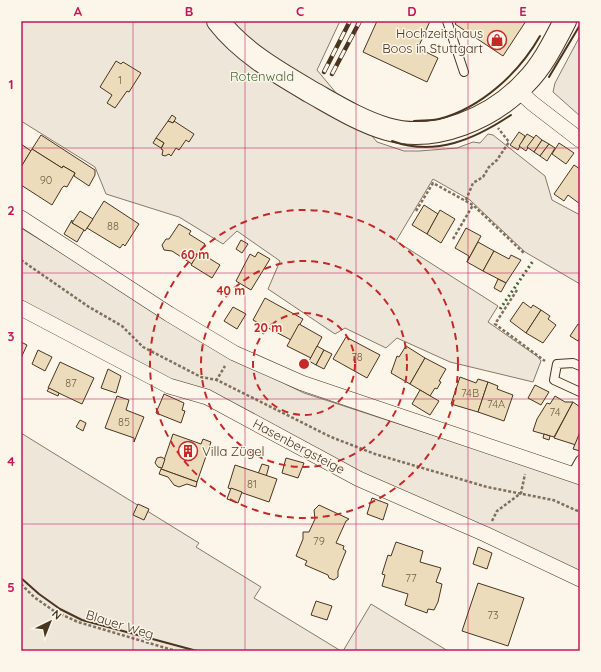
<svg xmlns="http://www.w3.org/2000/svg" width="601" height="672" viewBox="0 0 601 672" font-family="Quicksand,sans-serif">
<rect width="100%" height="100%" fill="#fbf6e9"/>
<g fill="#ede6d9" stroke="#887966">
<path d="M21,21H340L317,70L377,142L404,151H419L457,148L473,142L480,143L488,134L493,135L545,176L552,200L580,215V284L525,252L470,200L433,179L396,241L498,306L488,322L538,357L541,361L533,382L450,362L397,338L386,348L345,328L335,334L268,289L280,261L237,231L223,244L179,217L106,194L95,167L21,121Z"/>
<path d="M580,36V116L553,92L555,83Z"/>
<path d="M21,228L234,359L304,393L580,483V579L170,384L21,306Z"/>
<path d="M21,433L199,543L196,547L261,587L254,598L341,651H21Z"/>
<path d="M371,604L448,651H343Z"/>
</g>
<g fill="#ecdcbc" stroke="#4a3520">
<path d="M377,21H430L418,48L438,58L427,82L363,52Z"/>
<path d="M457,21H526L503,56L455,24Z"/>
<path d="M116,61L121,64L123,62L141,73L129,92L127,91L115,108L107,103L112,95L100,87Z"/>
<path d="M172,115L176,118L173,123L168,121Z"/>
<path d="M168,121L173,123L174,121L194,134L189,142L186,140L179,150L176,148L171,156L169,154L165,156L162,155L163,150L161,149L164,143L156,138Z"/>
<path d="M519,132L525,136L518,150L510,145Z"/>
<path d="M527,134L534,138L526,151L519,146Z"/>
<path d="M41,135L95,170V175L89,186L74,176L75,173L63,166L62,168L32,149Z"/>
<path d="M536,135L542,140L534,152L527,147Z"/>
<path d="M156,138L164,143L161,148L153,143Z"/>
<path d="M542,140L549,144L540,156L534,152Z"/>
<path d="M559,143L574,153L566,164L552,154Z"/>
<path d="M21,144L31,151L21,167Z"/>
<path d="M549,144L555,148L547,161L540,156Z"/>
<path d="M32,149L62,168L63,166L75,173L67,187L64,186L62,188L52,205L21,185V167Z"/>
<path d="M574,165L580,169V204L568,195L564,201L554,194Z"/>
<path d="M104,201L139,224L125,246L123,244L120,248L87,228Z"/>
<path d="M424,205L438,214L427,234L412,225Z"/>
<path d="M440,210L455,219L441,243L427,234Z"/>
<path d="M80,211L93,219L85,231L72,223Z"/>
<path d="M72,220V223L84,230L77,242L64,234Z"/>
<path d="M179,224L191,231L189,234L205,244L192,264L172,251L164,250L162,245L166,239H169Z"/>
<path d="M466,228L481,236L467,262L469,256L455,248Z"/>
<path d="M241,240L248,244L242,253L236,249Z"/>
<path d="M478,242L494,251L483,271L467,262Z"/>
<path d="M494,251L509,259L511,255L521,260L506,283L483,271Z"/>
<path d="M199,252L220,265L212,278L191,265Z"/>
<path d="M258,252L270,259L251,290L236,281L250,254L255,257Z"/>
<path d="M498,279L506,283L501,292L494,288Z"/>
<path d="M265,298L303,319L291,340L253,320Z"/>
<path d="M523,302L531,308L533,305L541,310L526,333L510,321Z"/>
<path d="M233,307L246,314L237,329L224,321Z"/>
<path d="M541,310L550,316L548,319L556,325L543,343L526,333Z"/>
<path d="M299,324L322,337L311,358L287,346Z"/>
<path d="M578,324L580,325V338L578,341L570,336Z"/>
<path d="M346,337L380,355L367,378L333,359Z"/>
<path d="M21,342L27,345L21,358Z"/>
<path d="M317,346L324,350L316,365L309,361Z"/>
<path d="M406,346L425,358L410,384L391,373L397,356L399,357Z"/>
<path d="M38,350L52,357L45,371L32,364Z"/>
<path d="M324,350L332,354L324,369L316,365Z"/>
<path d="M425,358L446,369L439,381L441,382L437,389L435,388L430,396L410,384Z"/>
<path d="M60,362L94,378L82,404L48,388Z"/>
<path d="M108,369L121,376L116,393L101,388Z"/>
<path d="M460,377L476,383L478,379L488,382L478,412L451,404Z"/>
<path d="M488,382L498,386L497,389L513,395L504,421L478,412Z"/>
<path d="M535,385L549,392L541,405L528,398Z"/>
<path d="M49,388L59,393L58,396L47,391Z"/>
<path d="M420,390L439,401L430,415L412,404Z"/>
<path d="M164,394L184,403L182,410L185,411L181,423L156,413Z"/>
<path d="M117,396L129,400L126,410L144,417L134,442V438L105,428Z"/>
<path d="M555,396L565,402H573L554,437L533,431L537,419L547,403L550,404Z"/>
<path d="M573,402L580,407V432L576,445L554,438Z"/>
<path d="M80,420L86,423L83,431L76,427Z"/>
<path d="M580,432V451L573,449Z"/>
<path d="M173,434L201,444L203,439L211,442L197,482L161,469Z"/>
<path d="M544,434L550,436L549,440L543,438Z"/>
<path d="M161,457L165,459L162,468L158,467L155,463L157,458Z"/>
<path d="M286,458L304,463L298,478L282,473Z"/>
<path d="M262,464L269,466L266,477L258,474Z"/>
<path d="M235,465L277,479L269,502L228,488Z"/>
<path d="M161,469L197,482L196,487L187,484L179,487L174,485L168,477L159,474Z"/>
<path d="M231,488L242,492L238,503L227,499Z"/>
<path d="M372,498L388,504L383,520L367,514Z"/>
<path d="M138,504L149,509L144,520L133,515Z"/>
<path d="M319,505L349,519L346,521L336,543L344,546L343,549L346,551L338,571V577L334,580L329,578L328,575L305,565L307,561L296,556L303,539V532H309L315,519L314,510Z"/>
<path d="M396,542L423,551L420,562L441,568L436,582L442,584L438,602L434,610L428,609L427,613L405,605L408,594L382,586L385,575L382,574L388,555L391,556Z"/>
<path d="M478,547L492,553L487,569L473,564Z"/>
<path d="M478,583L524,598L508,646L462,631Z"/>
<path d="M316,601L332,606L327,620L311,615Z"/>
</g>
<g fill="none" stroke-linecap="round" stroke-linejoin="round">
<defs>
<g id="service">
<path d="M447,21L464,72"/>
<path d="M580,366L573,363L557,364L554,380L580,392"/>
<path d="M572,474L580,460"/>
</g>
<g id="minor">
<path d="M518,90L532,103L580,140"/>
<path d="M21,218L169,314L234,353L302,383L580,477"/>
<path d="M21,308L169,386L207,397L359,479L485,534L580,579"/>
</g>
<path id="secondary" d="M218,21C242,52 277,72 311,92C336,106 360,121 387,129C435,143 493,118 526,82C543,65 554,42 565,21"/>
</defs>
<use href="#service" stroke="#4a3520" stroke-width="10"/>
<use href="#minor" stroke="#4a3520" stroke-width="16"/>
<use href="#secondary" stroke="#4a3520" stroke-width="24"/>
<g stroke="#7f6f5c" stroke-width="2.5" stroke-dasharray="3 2" stroke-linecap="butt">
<path d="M466,200L473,183L483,177L489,167L497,160L509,142L498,128"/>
<path d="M416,211L433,183L473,205L525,254"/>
<path d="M453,239L473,205"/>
<path d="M21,260L89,307L122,326L143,347L201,377L217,380L331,437L375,454L487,487L553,500L580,512"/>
<path d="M517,290L495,324L545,361"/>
<path d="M216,381L225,366"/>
<path d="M492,521L497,511L521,493L525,474"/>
<path d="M21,584L34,597L54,611L78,622L176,651"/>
</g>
<use href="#service" stroke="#fbf6e9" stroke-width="8"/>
<use href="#minor" stroke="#fbf6e9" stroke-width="15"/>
<use href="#secondary" stroke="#fbf6e9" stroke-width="22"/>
<defs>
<g id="rail">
<path d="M324,72L350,21"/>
<path d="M332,74L360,21"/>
</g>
</defs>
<use href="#rail" stroke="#4a3520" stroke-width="4.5"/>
<use href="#rail" stroke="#fbf6e9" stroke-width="3" stroke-dasharray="9" stroke-linecap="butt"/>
<path stroke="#436837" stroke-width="3" stroke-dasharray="2 3" stroke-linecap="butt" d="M500,309L533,261"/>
<g stroke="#4a3520" stroke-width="2">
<path d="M549,77L580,25"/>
<path d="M414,121C422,120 431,121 439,119C481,108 519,73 540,36"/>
<path d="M392,141C435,157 475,139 511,115"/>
<path d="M21,578L39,594L60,609L82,620L197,651"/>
</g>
</g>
<path fill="none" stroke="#c2185b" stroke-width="1" stroke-opacity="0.55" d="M133,21V651M245,21V651M356,21V651M468,21V651M21,148H580M21,273H580M21,399H580M21,524H580"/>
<g fill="none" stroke="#c62828" stroke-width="2" stroke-dasharray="7 5">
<circle cx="304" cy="364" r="51"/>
<circle cx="304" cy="364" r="103"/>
<circle cx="304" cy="364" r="154"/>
</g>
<defs>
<symbol id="shop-ring" viewBox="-11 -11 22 22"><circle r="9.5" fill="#fbf6e9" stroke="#c62828" stroke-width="1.5"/><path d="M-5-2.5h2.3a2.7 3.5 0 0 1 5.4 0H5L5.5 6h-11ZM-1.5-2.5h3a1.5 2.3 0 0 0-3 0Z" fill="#c62828"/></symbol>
<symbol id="building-ring" viewBox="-11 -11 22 22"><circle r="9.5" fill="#fbf6e9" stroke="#c62828" stroke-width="1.5"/><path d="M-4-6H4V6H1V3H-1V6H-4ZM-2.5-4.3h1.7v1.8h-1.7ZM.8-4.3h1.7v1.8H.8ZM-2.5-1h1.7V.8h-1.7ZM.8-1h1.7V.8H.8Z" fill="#c62828"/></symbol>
</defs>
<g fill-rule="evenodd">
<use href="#shop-ring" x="486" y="29" width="22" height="22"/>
<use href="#building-ring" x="177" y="440" width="22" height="22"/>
</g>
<g text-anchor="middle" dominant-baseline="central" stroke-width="3" stroke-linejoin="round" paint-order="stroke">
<g font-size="11" fill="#725f47">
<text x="120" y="80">1</text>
<text x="46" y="180">90</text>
<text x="113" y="226">88</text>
<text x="357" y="357">78</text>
<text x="71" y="383">87</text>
<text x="470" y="393">74B</text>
<text x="496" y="404">74A</text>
<text x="555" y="412">74</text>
<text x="124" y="422">85</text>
<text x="252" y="484">81</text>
<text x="319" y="541">79</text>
<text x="411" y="578">77</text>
<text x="493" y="615">73</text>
</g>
<g font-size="13" fill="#4a3520" stroke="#fbf6e9" text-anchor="end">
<text x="483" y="33">Hochzeitshaus<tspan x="483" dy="15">Boos in Stuttgart</tspan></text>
<text x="202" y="451" text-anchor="start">Villa Zügel</text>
</g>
<g font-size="13" fill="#436837" stroke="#fbf6e9">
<text x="262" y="76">Rotenwald</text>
</g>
<g font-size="13" fill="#4a3520" stroke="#fbf6e9">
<text transform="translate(299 446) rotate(28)">Hasenbergsteige</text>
<text transform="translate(120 624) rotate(17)">Blauer Weg</text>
</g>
</g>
<circle cx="304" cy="364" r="6" fill="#c62828" stroke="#fbf6e9" stroke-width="2"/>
<g font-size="12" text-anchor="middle" font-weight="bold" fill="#c62828" stroke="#fbf6e9" stroke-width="3" stroke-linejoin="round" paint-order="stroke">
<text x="195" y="259">60 m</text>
<text x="231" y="295">40 m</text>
<text x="268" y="332">20 m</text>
</g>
<rect width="601" height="672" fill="none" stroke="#fbf6e9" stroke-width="44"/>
<g transform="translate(50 622) rotate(43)" stroke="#fbf6e9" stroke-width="3" paint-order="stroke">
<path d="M0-3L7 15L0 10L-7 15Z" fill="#4a3520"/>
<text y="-6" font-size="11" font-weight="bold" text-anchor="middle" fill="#4a3520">N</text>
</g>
<rect x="22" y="22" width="557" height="628" fill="none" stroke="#c2185b" stroke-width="1.5"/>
<g font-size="13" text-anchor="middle" font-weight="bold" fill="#c2185b">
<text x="78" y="16">A</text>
<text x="189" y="16">B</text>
<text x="300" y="16">C</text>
<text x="412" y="16">D</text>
<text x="523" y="16">E</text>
<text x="11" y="89">1</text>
<text x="11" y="215">2</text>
<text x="11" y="341">3</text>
<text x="11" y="466">4</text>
<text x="11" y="592">5</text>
</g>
</svg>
